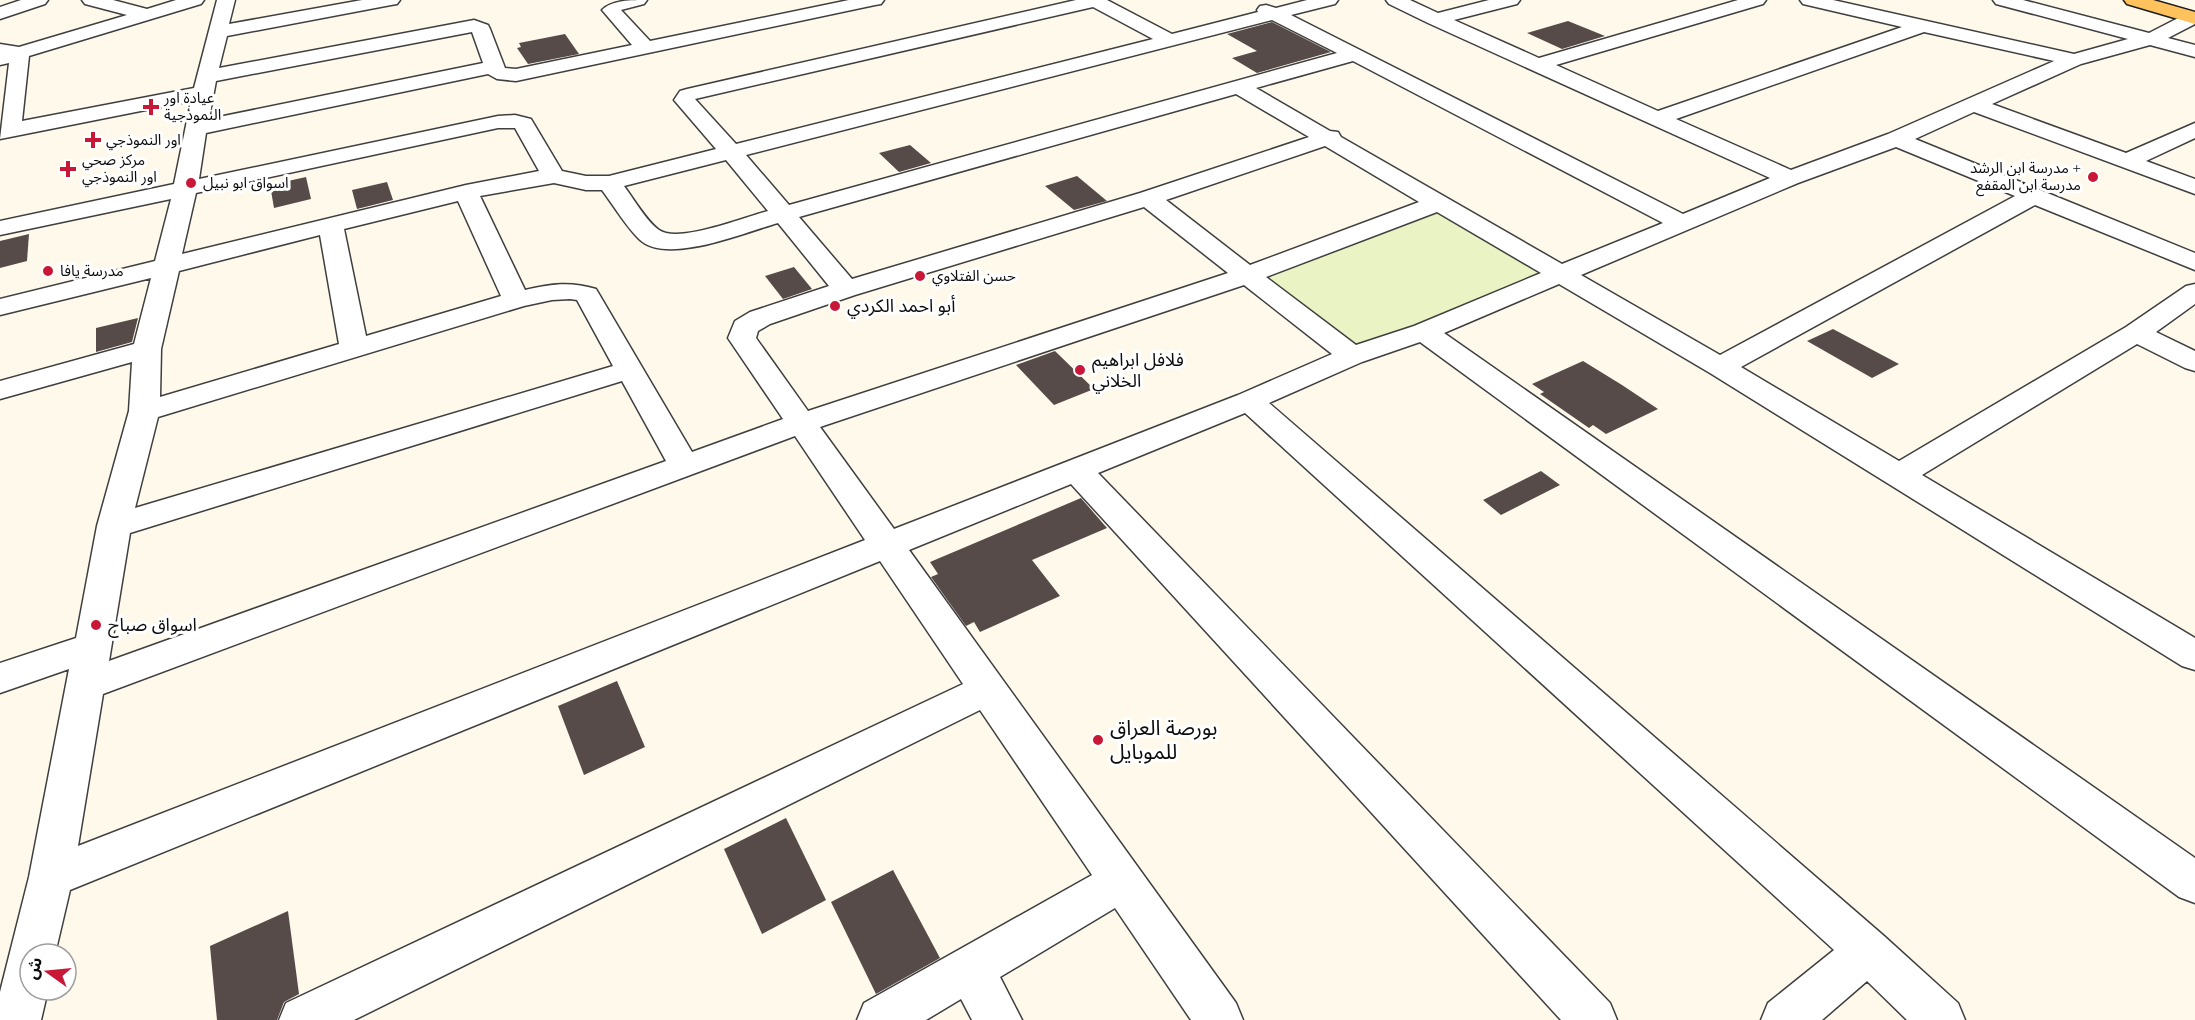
<svg xmlns="http://www.w3.org/2000/svg" width="2195" height="1020" viewBox="0 0 2195 1020" font-family="'Times New Roman','Noto Sans Arabic',serif">
<rect width="100%" height="100%" fill="#fff9ec"/>
<path fill="#e9f3c4" d="M1439,203L1560,275L1352,356L1247,275Z"/>
<g fill="#564b48">
<path d="M1568,21L1605,36L1562,49L1527,33Z"/>
<path d="M1272,22L1331,52L1257,73L1232,58L1257,51L1227,34Z"/>
<path d="M565,34L579,54L528,64L517,48L521,47L519,43Z"/>
<path d="M910,145L931,163L899,172L879,153Z"/>
<path d="M1077,176L1107,201L1074,210L1045,186Z"/>
<path d="M306,177L311,199L274,208L270,185Z"/>
<path d="M387,182L393,200L357,209L352,190Z"/>
<path d="M29,234L27,261L0,268V241Z"/>
<path d="M794,267L812,289L783,299L765,276Z"/>
<path d="M138,318L132,342L96,352V328Z"/>
<path d="M1833,329L1899,364L1872,378L1807,341Z"/>
<path d="M1055,351L1094,389L1054,405L1016,365Z"/>
<path d="M1583,361L1622,385L1658,409L1606,434L1593,425L1589,428L1540,394L1544,392L1532,384Z"/>
<path d="M1541,471L1560,485L1501,515L1483,500Z"/>
<path d="M1081,498L1107,528L1032,560L1060,596L980,632L974,622L966,626L931,577L938,574L930,562Z"/>
<path d="M617,681L645,747L584,775L558,706Z"/>
<path d="M786,818L826,900L762,934L724,849Z"/>
<path d="M893,870L940,958L876,994L831,902Z"/>
<path d="M288,911L299,994L284,1002L277,1020H217L210,946Z"/>
</g>
<g fill="none" stroke-linecap="round" stroke-linejoin="round">
<defs>
<g id="minor">
<path d="M21,0H48L45,4L0,19V7Z"/>
<path d="M82,0H113L147,9L176,0H204L201,4L29,56L22,121L194,88L217,0H235L229,24L362,0H400L397,4L391,5L227,36L219,68L474,20L488,25L490,29L505,68L516,69L632,45L602,10C612,0 631,0 647,0L644,4L621,10L650,41L849,0H884L881,4L875,5L516,81L497,79L488,74L206,133L199,179L498,116L515,115L531,119L562,171L586,176H609L716,149L674,100L680,91L687,89L1076,0H1107L1172,34L1258,12L1257,10L1260,6L1266,5L1276,8L1307,0H1338L1335,4L1291,15L1683,214L1770,178L1428,23L1389,4L1386,0H1410L1438,13L1489,0H1520L1517,4L1454,20L1539,58L1738,0H1766L1763,4L1556,65L1658,111L1902,27L1803,4L1800,0H1833L2074,54L2128,39L1996,4L1993,0H2023L2149,33L2186,14L2195,13V24L2168,38L2195,45V57L2150,45L2081,64L1992,104L2126,153L2195,123V138L2146,161L2195,179V194L1974,112L1915,139L2195,253V270L2035,205L1741,367L1899,461L2126,327L2186,286L2195,284V304L2156,332L2195,351V371L2185,368L2137,344L1922,475L2195,638V670L2182,666L1710,373L1559,284L1444,333L2195,858V903L2179,897L1420,342L1362,362L1269,403L1884,936L1958,1003L1965,1020H1907L1867,981L1822,1020H1761L1768,1003L1834,950L1245,413L1098,473L1610,1003L1617,1020H1561L1071,484L909,550L1236,1003L1243,1020H1191L1115,908L1000,977L1022,1020H972L961,999L926,1020H857L864,1003L1092,875L980,710L354,1020H279L286,1003L963,684L880,561L70,890L55,954H30V990H48L41,1020H0V992L29,877L69,669L0,693V663L76,638L97,526L129,411L132,362L0,399V381L134,344L151,278L0,315V299L155,261L171,199L0,235V221L174,184L191,101L0,139L9,63L0,65V44L19,47L127,15L85,4ZM1093,7L1153,39L736,144L695,99ZM1272,20L1337,53L789,205L746,155ZM472,32L483,63L209,119L216,81ZM1924,32L2054,61L1888,134L1791,170L1676,119ZM1353,61L1663,223L1562,264L1341,137L1338,132L1330,131L1256,88ZM1236,94L1309,137L1140,193L852,279L799,217ZM498,128H515L539,171L466,185L182,254L196,193ZM1325,146L1419,202L1250,265L1166,200ZM1896,147L2015,196L1720,355L1581,275L1798,183ZM726,160L768,211C745,217 678,244 659,230C647,222 633,198 624,186ZM554,183L586,190H602C614,206 625,225 639,239C666,266 746,232 778,223L829,286L750,312L735,321L728,338L783,419L692,452L596,289C571,281 550,284 525,290L480,196ZM458,201L501,296L366,336L344,229ZM1144,207L1228,273L808,411L756,338L758,331L770,324L855,295ZM1437,212L1541,273L1414,326L1356,345L1266,277ZM320,235L339,344L160,397L161,349L179,271ZM1244,285L1332,354L1238,395L894,529L820,427ZM570,299L577,300L613,366L135,508L158,417L524,306L552,300ZM622,381L666,461L109,661L130,533ZM795,436L865,540L78,846L103,694Z"/>
</g>
<path id="major" d="M2124,0H2153L2195,12V24L2127,4Z"/>
</defs>
<use href="#minor" stroke="#3f3f3f" stroke-width="3"/>
<use href="#major" stroke="#1d1d1d" stroke-width="3"/>
<use href="#minor" fill="#fff" fill-rule="evenodd"/>
<use href="#major" fill="#ffc25c" fill-rule="evenodd"/>
</g>
<g fill="#c91837" stroke="#fff" stroke-width="2">
<path d="M148 98h6v6h6v6h-6v6h-6v-6h-6v-6h6z"/>
<path d="M90 131h6v6h6v6h-6v6h-6v-6h-6v-6h6z"/>
<path d="M65 160h6v6h6v6h-6v6h-6v-6h-6v-6h6z"/>
<circle cx="2093" cy="177" r="6"/>
<circle cx="191" cy="183" r="6"/>
<circle cx="48" cy="271" r="6"/>
<circle cx="920" cy="276" r="6"/>
<circle cx="835" cy="306" r="6"/>
<circle cx="1080" cy="370" r="6"/>
<circle cx="96" cy="625" r="6"/>
<circle cx="1098" cy="740" r="6"/>
</g>
<g text-anchor="middle" dominant-baseline="central" stroke-width="6" stroke-linejoin="round" paint-order="stroke">
<g font-size="15" fill="#0c0c0c" stroke="#fff" text-anchor="start">
<text x="164" y="98">عيادة اور<tspan x="164" dy="17">النموذجية</tspan></text>
<text x="106" y="140">اور النموذجي</text>
<text x="82" y="160">مركز صحي<tspan x="82" dy="17">اور النموذجي</tspan></text>
<text x="2081" y="168" text-anchor="end">مدرسة ابن الرشد +<tspan x="2081" dy="17">مدرسة ابن المقفع</tspan></text>
<text x="203" y="183">اسواق ابو نبيل</text>
<text x="60" y="271">مدرسة يافا</text>
<text x="932" y="276">حسن الفتلاوي</text>
</g>
<g font-size="18" fill="#0c0c0c" stroke="#fff" text-anchor="start">
<text x="847" y="306">أبو احمد الكردي</text>
<text x="1092" y="360">فلافل ابراهيم<tspan x="1092" dy="21">الخلاني</tspan></text>
<text x="108" y="625">اسواق صباح</text>
</g>
<g font-size="21" fill="#0c0c0c" stroke="#fff" text-anchor="start">
<text x="1110" y="728">بورصة العراق<tspan x="1110" dy="24">للموبايل</tspan></text>
</g>
</g>
<g transform="translate(48 972) rotate(285)"><circle r="28" fill="#ffffff" stroke="#9e9e9e" stroke-width="1.5"/>
<path d="M0-4.5L10 22L0 15L-10 22Z" fill="#c91837"/>
<text y="-9" font-size="16" font-weight="bold" text-anchor="middle" fill="#0c0c0c">ش</text>
</g>
</svg>
